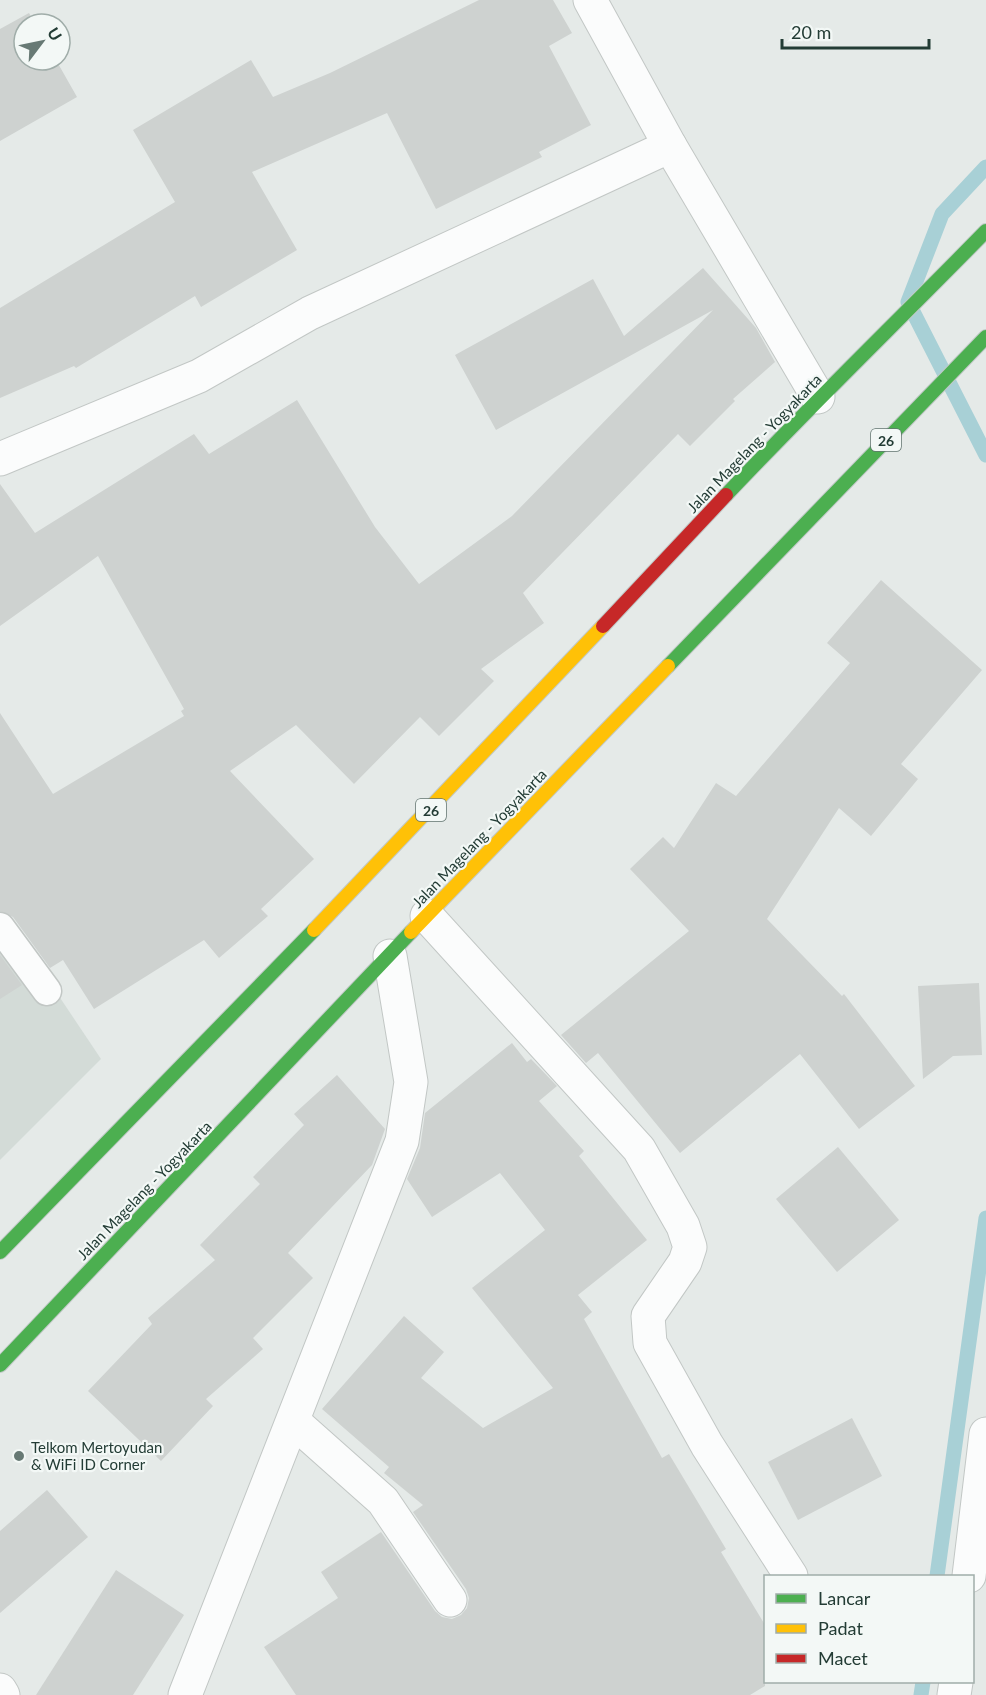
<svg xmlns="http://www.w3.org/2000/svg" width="986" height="1695" viewBox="0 0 986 1695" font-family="Lato,sans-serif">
<rect width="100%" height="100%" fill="#e5eae8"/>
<path fill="#d3dbd7" d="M0,908L101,1059L0,1160Z"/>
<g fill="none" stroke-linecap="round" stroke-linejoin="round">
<g stroke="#a8d0d6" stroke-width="15">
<path d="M986,167L942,214L908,302L986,455"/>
<path d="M937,1576L986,1218"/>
<path d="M921,1695L923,1682"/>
</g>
</g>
<g fill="#ced2d0">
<path d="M479,0H553L572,33L549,46L591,125L539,152L542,157L436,209L387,113L252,172L297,250L201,307L195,296L76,368L74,366L0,398V308L175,202L133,130L251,60L273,97L330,73Z"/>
<path d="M29,13L35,24H24V60H56L77,97L0,141V29Z"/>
<path d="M703,268L756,328L775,362L733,399L735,401L690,446L678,434L523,593L544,623L481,669L494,681L439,736L420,717L354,784L296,725L230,771L314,859L261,909L268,916L219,958L204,940L94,1009L63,960L50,968L13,917L0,911V713L53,794L184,716L181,711L184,709L98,556L0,626V484L35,533L194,434L209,454L297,400L375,527L419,584L512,516L713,310L496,430L455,355L593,279L624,336Z"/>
<path d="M881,580L982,670L901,764L918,779L871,836L839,808L767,919L842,996L844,994L915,1086L859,1129L800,1054L680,1153L598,1053L586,1063L561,1035L689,931L630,869L663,837L674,848L716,783L736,796L850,663L827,643Z"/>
<path d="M0,955L22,985L0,999Z"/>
<path d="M979,983L982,1055L953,1056L923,1079L918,986Z"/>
<path d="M512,1043L527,1062L531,1059L557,1086L539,1101L584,1151L579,1156L647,1240L578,1295L592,1312L584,1319L662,1458L669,1454L726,1549L721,1552L765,1625V1686L750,1695H296L264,1647L338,1598L321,1572L381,1532L435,1611L442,1617L452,1619L461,1615L467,1608L469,1598L466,1589L413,1512L423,1505L384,1473L389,1467L322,1409L404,1316L444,1352L421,1378L483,1428L553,1388L472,1288L545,1230L500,1173L432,1217L407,1179L420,1148L425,1113Z"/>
<path d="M337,1075L385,1129L372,1165L288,1253L313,1278L253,1338L263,1349L206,1399L213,1406L161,1461L88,1391L152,1324L148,1318L215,1260L200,1245L260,1184L253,1177L304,1125L294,1114Z"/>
<path d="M838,1147L899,1220L837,1272L776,1199Z"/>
<path d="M852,1418L882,1476L798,1520L768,1462Z"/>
<path d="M47,1490L88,1537L0,1613V1531Z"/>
<path d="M116,1570L184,1615L133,1695H36Z"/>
</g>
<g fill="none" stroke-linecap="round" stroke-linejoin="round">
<defs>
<path id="lane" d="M0,927L47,991"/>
<g id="street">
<path d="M590,0L670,146L818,397"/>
<path d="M0,459L199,376L310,313L670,146"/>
<path d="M427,916L639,1149L683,1226L690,1247L685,1262L648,1316L650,1343L707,1445L791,1576"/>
<path d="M293,1421L383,1501L450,1600"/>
<path d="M969,1576L986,1434"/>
<path d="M0,1690L3,1695"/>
<path d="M185,1695L402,1141L411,1082L390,956"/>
<path d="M954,1695L956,1682"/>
</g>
<g id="fast">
<path d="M726,495C811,405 900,319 986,231"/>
<path d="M668,666L986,337"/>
<path d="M0,1252L314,930"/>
<path d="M0,1365L411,932"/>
</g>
<g id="slow">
<path d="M314,930L603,626"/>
<path d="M411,932L668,666"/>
</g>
<path id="jam" d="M603,626L726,495"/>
</defs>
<use href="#lane" stroke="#c2c7c5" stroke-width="31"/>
<use href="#street" stroke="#c2c7c5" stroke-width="35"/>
<use href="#fast" stroke="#c1c9c7" stroke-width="16"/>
<use href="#slow" stroke="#c1c9c7" stroke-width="16"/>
<use href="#jam" stroke="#c1c9c7" stroke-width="16"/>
<use href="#lane" stroke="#fbfcfc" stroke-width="28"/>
<use href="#street" stroke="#fbfcfc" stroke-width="33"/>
<use href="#fast" stroke="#4caf50" stroke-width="14"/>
<use href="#slow" stroke="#ffc107" stroke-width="14"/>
<use href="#jam" stroke="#c62828" stroke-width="14"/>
</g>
<circle fill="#677974" stroke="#f3f8f6" stroke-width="2" cx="19" cy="1456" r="6"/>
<g text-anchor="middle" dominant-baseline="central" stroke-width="4.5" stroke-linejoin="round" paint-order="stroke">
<g fill="#f3f8f6" stroke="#61746f" stroke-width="1.5">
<rect x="871" y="429" width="30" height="22" rx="4.5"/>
<rect x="416" y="799" width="30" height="22" rx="4.5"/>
</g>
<g font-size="14" font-weight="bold" fill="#233c35">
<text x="886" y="440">26</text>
<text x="431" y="810">26</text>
</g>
<g font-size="15" fill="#233c35" stroke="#f3f8f6">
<text transform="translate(754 443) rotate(-46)">Jalan Magelang - Yogyakarta</text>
<text transform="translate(479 838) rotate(-46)">Jalan Magelang - Yogyakarta</text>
<text transform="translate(144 1190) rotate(-46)">Jalan Magelang - Yogyakarta</text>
</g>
<g font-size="15" fill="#233c35" stroke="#f3f8f6" text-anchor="start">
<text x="31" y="1447">Telkom Mertoyudan<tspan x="31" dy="17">&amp; WiFi ID Corner</tspan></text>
</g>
</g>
<rect x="764" y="1575" width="210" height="108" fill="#f3f8f6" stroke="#a0ada9" stroke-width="1.5"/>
<rect x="776" y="1594" width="30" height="9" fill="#4caf50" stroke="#a0ada9" stroke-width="1.5"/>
<text x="818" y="1605" font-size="18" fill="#233c35">Lancar</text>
<rect x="776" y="1624" width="30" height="9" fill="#ffc107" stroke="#a0ada9" stroke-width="1.5"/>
<text x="818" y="1635" font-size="18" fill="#233c35">Padat</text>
<rect x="776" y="1654" width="30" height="9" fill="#c62828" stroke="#a0ada9" stroke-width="1.5"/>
<text x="818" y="1665" font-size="18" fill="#233c35">Macet</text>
<g transform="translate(42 42) rotate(58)"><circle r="28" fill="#f3f8f6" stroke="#a0ada9" stroke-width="1.5"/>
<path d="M0-4.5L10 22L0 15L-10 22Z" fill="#677974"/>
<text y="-9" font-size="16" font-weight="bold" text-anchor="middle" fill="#233c35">U</text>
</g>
<path d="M782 39v9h147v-9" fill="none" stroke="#233c35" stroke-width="3"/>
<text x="791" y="39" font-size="18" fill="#233c35" stroke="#f3f8f6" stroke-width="4.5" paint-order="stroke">20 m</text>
</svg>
